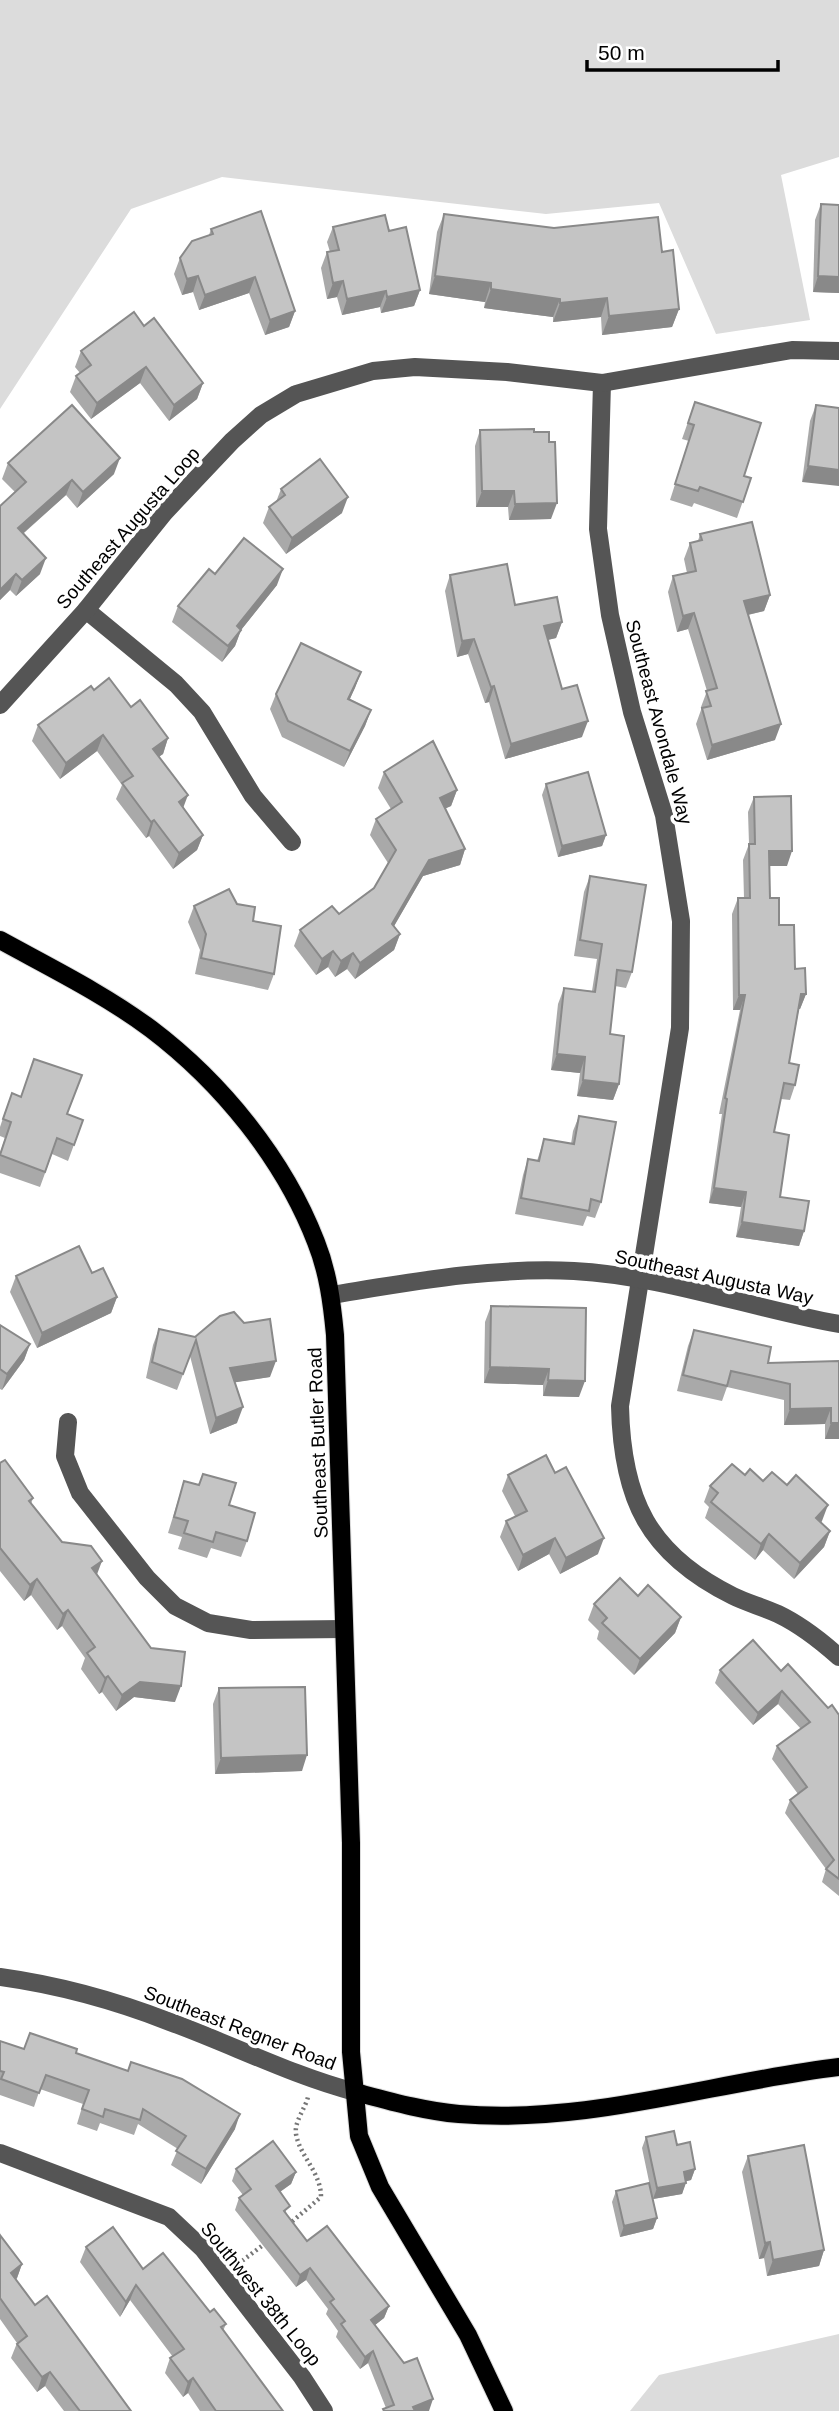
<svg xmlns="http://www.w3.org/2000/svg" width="839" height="2411" viewBox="0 0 839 2411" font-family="Helvetica,sans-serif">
<rect width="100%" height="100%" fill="#fff"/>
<g fill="#dcdcdc">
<path d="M0,0H839V157L781,175L810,320L716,334L659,203L546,214L222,177L131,209L0,409Z"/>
<path d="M839,2334V2411H630L659,2375Z"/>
</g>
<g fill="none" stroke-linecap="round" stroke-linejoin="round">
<defs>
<g id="major">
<path d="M0,940C51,968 104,994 151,1029C221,1082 284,1159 316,1242C328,1272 332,1303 335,1335L351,1843V2052L359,2136L380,2187L468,2335L504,2411"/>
<path d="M355,2092C389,2101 424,2111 459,2114C587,2125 713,2082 839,2067"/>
</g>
</defs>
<use href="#major" stroke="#dbdbdb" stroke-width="20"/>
<g stroke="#777" stroke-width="4.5" stroke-dasharray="2 3.5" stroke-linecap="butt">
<path d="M288,2225L321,2197C321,2172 300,2157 296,2134C294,2122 305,2109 308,2097"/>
<path d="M238,2264L267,2242"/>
</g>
<g stroke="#555" stroke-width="18">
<path d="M602,383L598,529L610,615L632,712L664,815L681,921L680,1028L620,1406C622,1499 648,1554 733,1596C747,1603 763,1607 778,1614C801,1625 820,1640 839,1657"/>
<path d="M86,610L176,684L202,712L253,796L292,842"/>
<path d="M0,705L86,610L164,513L232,441L261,415L296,394L373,371L415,367L507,372L602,383L792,350L839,351"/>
<path d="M331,1295C412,1282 491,1267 574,1271C664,1276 750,1308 839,1324"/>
<path d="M68,1422L65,1456L80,1493L147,1578L175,1606L208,1623L251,1630L344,1629"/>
<path d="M0,1977C58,1985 116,2001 170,2022C233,2045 291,2075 355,2092"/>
<path d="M0,2153L169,2217L203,2249L302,2377L324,2411"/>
</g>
<use href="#major" stroke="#000" stroke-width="18"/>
</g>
<g fill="#a9a9a9">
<path d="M821,204L839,205V293L813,292L815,220Z"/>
<path d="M444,214L662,252L679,309L672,327L602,335L601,317L553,322V317L484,308L485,302L429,294L437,232Z"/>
<path d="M333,227L389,231L420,290L414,306L381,313L380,307L342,315L337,297L327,299L321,268L327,252H330L327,242Z"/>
<path d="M211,229L295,311L289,327L265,335L249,293L199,310L193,292L182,295L174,274L180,258L209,235Z"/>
<path d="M144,326L203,383L197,399L169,421L140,383L91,419L70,392L76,376L80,373L75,367L81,351Z"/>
<path d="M695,402L744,476L751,478L737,518L694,503L692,507L670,500L689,441L682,439Z"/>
<path d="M816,405L839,408L802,482L810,421Z"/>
<path d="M480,430L551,519L509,520L508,507H476L475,446Z"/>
<path d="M8,463L114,474L77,508L66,495L24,533L40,574L16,596L10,590L0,600V506L15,492L2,479Z"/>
<path d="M281,489L342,513L286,554L263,523L269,507L276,502Z"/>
<path d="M700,534L770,595L764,611L748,615L775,740L707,760L696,724L701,710V707L707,691L688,629L677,632L668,592L673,576L687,573L684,559L690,543L698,541Z"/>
<path d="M215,574L277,585L241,630L235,646L222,662L172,622L178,606Z"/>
<path d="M450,575L515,605L562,622L556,638L548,640L562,689L582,737L505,759L489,702L485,703L468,654L457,657L445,591Z"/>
<path d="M361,672L350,699L371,710L365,726L344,767L282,737L270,709L276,694Z"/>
<path d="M94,690L131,707L168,738L163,754L159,756L183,808L203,835L197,850L173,869L149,836L146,838L116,799L122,785L97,751L60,779L32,741L38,725Z"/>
<path d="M384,772L457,790L451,806L445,808L465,849L460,865L423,876L394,926L400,934L394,950L355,979L347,969L335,977L328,967L316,975L294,946L300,930L339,914L374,888L388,863L370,835L376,819L391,809L378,788Z"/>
<path d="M546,784L606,835L602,846L558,857L542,795Z"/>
<path d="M754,797L787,866H769L770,898L806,994L800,1009H799L789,1063L795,1085L790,1100L781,1099L774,1132L780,1197L804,1231L799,1246L736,1237L741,1207L709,1203L722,1114H719L740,1010H733L732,914L738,898H744L743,860L749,844L748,812Z"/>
<path d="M590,876L632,972L626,988L615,986L610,1034L619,1084L613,1100L577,1096L580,1073L551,1070L558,1004L564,988L592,991L597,959L574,956L584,892Z"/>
<path d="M237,904L253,921L274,974L268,990L195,974L200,950L188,922L194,906Z"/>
<path d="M6,1109L67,1114L83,1120L68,1161L52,1154L40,1187L0,1173V1153L5,1138L0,1136V1127Z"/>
<path d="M579,1116L601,1202L595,1218L587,1216L583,1226L515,1214L523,1175L528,1159L537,1161L544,1139L571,1144L573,1131Z"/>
<path d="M92,1273L117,1297L111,1313L37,1348L10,1292L16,1276Z"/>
<path d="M491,1306L579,1397L543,1396V1385L484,1383L485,1322Z"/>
<path d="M0,1325L30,1344L24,1360L2,1390L0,1389Z"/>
<path d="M159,1329L195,1337L270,1377L235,1382L237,1423L210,1434L190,1356L177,1390L146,1378L153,1345Z"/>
<path d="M694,1330L768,1363L839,1361V1439H825V1424L784,1425V1400L727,1387L722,1401L677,1391L688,1346Z"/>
<path d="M0,1463L33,1498L31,1504L62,1542L97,1575L175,1702L134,1697L116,1711L102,1692L99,1694L81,1669L85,1658L62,1626L57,1630L31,1595L24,1601L0,1571Z"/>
<path d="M555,1473L598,1554L560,1574L549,1554L518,1571L500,1537L506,1521L515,1516L502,1491L508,1475Z"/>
<path d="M203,1474L229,1505L247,1541L241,1557L211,1548L207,1558L178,1549L182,1537L168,1533L184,1481L199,1485Z"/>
<path d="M745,1475L763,1481L822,1521L821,1522L830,1531L824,1547L794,1579L763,1550L755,1560L705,1518L709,1507L704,1502L710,1486Z"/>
<path d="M638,1596L681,1617L675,1633L634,1675L597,1639L599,1631L588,1620L594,1604Z"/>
<path d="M720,1670L781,1671L828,1708L839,1715V1896L822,1882L826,1869L785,1813L790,1800L798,1794L772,1759L777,1746L801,1729L778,1704L753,1725L715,1683Z"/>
<path d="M219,1688L302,1771L215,1774L213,1704Z"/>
<path d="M0,2041L24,2049L76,2053L235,2129L201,2184L171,2165L178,2149L138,2124L134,2135L100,2123L97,2131L77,2124L83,2104L40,2089L34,2107L0,2095Z"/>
<path d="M646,2137L677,2145L695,2169L691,2180L686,2181L682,2194L653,2199L657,2218L653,2229L620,2237L612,2202L616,2191H651L642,2148Z"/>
<path d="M748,2156L824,2250L819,2266L767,2276L764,2258L759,2259L742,2172Z"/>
<path d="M236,2169L296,2172L291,2184L280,2192L287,2215L307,2241L389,2306L384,2318L375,2325L429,2411H383V2409L386,2408L368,2363L360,2369L336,2337L338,2331L326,2314L328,2309L306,2280L296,2287L235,2210L239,2198L243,2195L232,2181Z"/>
<path d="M0,2235L22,2264L17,2278L16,2280L35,2305L131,2411H64L45,2386L37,2392L11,2358L17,2343L0,2319Z"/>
<path d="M86,2247L143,2269L210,2312L226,2324L223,2331L283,2411H200L188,2393L183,2397L165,2373L170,2358L173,2357L130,2300L120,2317L80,2262Z"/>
</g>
<g fill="#898989">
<path d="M198,276L193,292L182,295L187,279Z"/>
<path d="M435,276L491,283L485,302L429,294Z"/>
<path d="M818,276L839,277V293L813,292Z"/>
<path d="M255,277L249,293L199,310L205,295Z"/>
<path d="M343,281L337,297L327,299L333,283Z"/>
<path d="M491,289L560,299L553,317L484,308Z"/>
<path d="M420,290L414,306L381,313L387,297Z"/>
<path d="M386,291L380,307L342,315L347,299Z"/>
<path d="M607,298L601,317L553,322L560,303Z"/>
<path d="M679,309L672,327L602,335L609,316Z"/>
<path d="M295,311L289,327L265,335L270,320Z"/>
<path d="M146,367L140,383L91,419L97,403Z"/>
<path d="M203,383L197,399L169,421L174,405Z"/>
<path d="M120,458L114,474L77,508L83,492Z"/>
<path d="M808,466L839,470V486L802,482Z"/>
<path d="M72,480L66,495L12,543L18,528Z"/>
<path d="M482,491H514L508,507H476Z"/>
<path d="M348,497L342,513L286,554L292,538Z"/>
<path d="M557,503L551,519L509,520L515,504Z"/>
<path d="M46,558L40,574L16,596L22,580Z"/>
<path d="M283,569L277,585L241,630L235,646L222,662L237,626Z"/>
<path d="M16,574L10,590L0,600V590Z"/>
<path d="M770,595L764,611L738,617L744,601Z"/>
<path d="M694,613L688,629L677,632L683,616Z"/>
<path d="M562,622L556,638L538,642L544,626Z"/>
<path d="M474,639L468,654L457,657L462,641Z"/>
<path d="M361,672L355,688L342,715L348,699Z"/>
<path d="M494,686L489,702L485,703L491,687Z"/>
<path d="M371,710L365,726L344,767L350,751Z"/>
<path d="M588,721L582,737L505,759L511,744Z"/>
<path d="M781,724L775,740L707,760L712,745Z"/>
<path d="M103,735L97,751L60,779L66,763Z"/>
<path d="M168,738L163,754L148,765L153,749Z"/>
<path d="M457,790L451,806L434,814L440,798Z"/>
<path d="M188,795L182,811L179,802Z"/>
<path d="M154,820L149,836L146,838L151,822Z"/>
<path d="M203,835L197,850L173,869L179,853Z"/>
<path d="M606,835L602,846L558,857L562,846Z"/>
<path d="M465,849L460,865L423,876L386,940L392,924L429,860Z"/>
<path d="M769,851H792L787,866H763Z"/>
<path d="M400,934L394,950L355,979L360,963Z"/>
<path d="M333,951L328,967L316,975L322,959Z"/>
<path d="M353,953L347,969L335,977L341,961Z"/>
<path d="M801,994H806L800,1009H796Z"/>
<path d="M739,995H745L740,1010H733Z"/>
<path d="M557,1054L585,1057L580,1073L551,1070Z"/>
<path d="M583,1080L619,1084L613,1100L577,1096Z"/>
<path d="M714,1188L746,1192L741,1207L709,1203Z"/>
<path d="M742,1222L804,1231L799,1246L736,1237Z"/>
<path d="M117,1297L111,1313L37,1348L42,1333Z"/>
<path d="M30,1344L24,1360L2,1390L7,1374Z"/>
<path d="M276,1361L270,1377L224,1384L230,1368Z"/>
<path d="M490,1367L549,1369L543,1385L484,1383Z"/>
<path d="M548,1380L585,1381L579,1397L543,1396Z"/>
<path d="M243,1407L237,1423L210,1434L216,1418Z"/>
<path d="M831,1408L825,1424L784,1425L790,1409Z"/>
<path d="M831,1423H839V1439H825Z"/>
<path d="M828,1505L822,1521L810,1534L816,1518Z"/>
<path d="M830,1531L824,1547L794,1579L800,1563Z"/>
<path d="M769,1534L763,1550L755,1560L761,1544Z"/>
<path d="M555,1538L549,1554L518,1571L523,1555Z"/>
<path d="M604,1538L598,1554L560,1574L566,1558Z"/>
<path d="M102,1561L96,1577L92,1568Z"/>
<path d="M37,1579L31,1595L24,1601L30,1585Z"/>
<path d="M68,1610L62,1626L57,1630L63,1614Z"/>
<path d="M681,1617L675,1633L634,1675L640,1659Z"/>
<path d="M108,1676L102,1692L99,1694L105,1678Z"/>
<path d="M140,1682L181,1686L175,1702L134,1697L116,1711L122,1695Z"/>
<path d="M782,1691L778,1704L753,1725L758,1713Z"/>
<path d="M307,1755L302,1771L215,1774L221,1758Z"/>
<path d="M240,2114L235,2129L201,2184L206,2169Z"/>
<path d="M695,2169L691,2180L680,2183L684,2172Z"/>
<path d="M296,2172L291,2184L271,2198L276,2186Z"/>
<path d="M686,2183L682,2194L653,2199L657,2188Z"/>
<path d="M657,2218L653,2229L620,2237L624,2226Z"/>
<path d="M770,2242L764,2258L759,2259L765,2243Z"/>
<path d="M824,2250L819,2266L767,2276L773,2260Z"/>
<path d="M22,2264L17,2278L6,2287L11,2273Z"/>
<path d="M310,2268L306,2280L296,2287L300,2275Z"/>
<path d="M136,2285L130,2300L120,2317L126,2302Z"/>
<path d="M389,2306L384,2318L366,2332L371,2320Z"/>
<path d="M373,2351L368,2363L360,2369L365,2357Z"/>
<path d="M50,2372L45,2386L37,2392L42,2377Z"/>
<path d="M193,2378L188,2393L183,2397L188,2382Z"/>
<path d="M433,2399L429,2411H412L413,2407Z"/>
</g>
<g fill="#c4c4c4" stroke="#898989" stroke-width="2">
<path d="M821,204L839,205V277L818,276Z"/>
<path d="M261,211L295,311L270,320L255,277L205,295L198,276L187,279L180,258L192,241L213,234L211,229Z"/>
<path d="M444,214L554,228L658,217L662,252L673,250L679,309L609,316L607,298L560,303V299L491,289V283L435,276Z"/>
<path d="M385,215L389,231L406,227L420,290L387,297L386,291L347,299L343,281L333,283L327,252L339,250L333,227Z"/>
<path d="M134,312L144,326L154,318L203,383L174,405L146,367L97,403L76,376L91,365L81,351Z"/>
<path d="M695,402L761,423L744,476L751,478L743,502L700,487L698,491L675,484L694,425L688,423Z"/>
<path d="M72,405L120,458L83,492L72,480L18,528L46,558L22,580L16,574L0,590V506L26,482L8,463Z"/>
<path d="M816,405L839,408V470L808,466Z"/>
<path d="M534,429V432H549V442H555L557,503L515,504L514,491H482L480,430Z"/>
<path d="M320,459L348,497L292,538L269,507L285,495L281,489Z"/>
<path d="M752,522L770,595L744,601L781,724L712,745L702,708L711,706L706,691L717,688L694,613L683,616L673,576L696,571L690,543L702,540L700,534Z"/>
<path d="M244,538L283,569L237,626L241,630L228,646L178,606L209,569L215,574Z"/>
<path d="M507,564L515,605L557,597L562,622L544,626L562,689L577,685L588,721L511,744L494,686L491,687L474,639L462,641L450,575Z"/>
<path d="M301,643L361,672L348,699L371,710L350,751L288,721L276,694Z"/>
<path d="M109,678L131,707L140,700L168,738L153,749L188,795L179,802L203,835L179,853L154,820L151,822L122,783L133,776L103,735L66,763L38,725L91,686L94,690Z"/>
<path d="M433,741L457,790L440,798L465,849L429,860L392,924L400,934L360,963L353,953L341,961L333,951L322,959L300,930L332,906L339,914L374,888L396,850L376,819L402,802L384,772Z"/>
<path d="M588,772L606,835L562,846L546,784Z"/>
<path d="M791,796L792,851H769L770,898H779V925H794L795,969L805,968L806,994H801L789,1063L799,1065L795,1085L784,1083L774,1132L789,1135L780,1197L809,1201L804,1231L742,1222L746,1192L714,1188L727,1099L725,1098L745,995H739L738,898H750L749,844H755L754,797Z"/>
<path d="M590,876L646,885L632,972L617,970L610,1034L624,1036L619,1084L583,1080L585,1057L557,1054L564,988L595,992L602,944L580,940Z"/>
<path d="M229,889L237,904L255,907L253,921L281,926L274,974L201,958L206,934L194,906Z"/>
<path d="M34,1059L82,1075L67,1114L83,1120L74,1145L57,1138L45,1172L0,1155L11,1122L3,1119L12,1093L21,1097Z"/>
<path d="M579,1116L616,1122L601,1202L591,1199L589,1211L521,1198L528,1159L539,1161L544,1139L574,1144Z"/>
<path d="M79,1246L92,1273L103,1268L117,1297L42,1333L16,1276Z"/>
<path d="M491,1306L586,1308L585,1381L548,1380L549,1369L490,1367Z"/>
<path d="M234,1312L244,1323L270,1319L276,1361L230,1368L243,1407L216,1418L196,1340L183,1374L152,1362L159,1329L195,1337L220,1316Z"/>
<path d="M0,1325L30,1344L7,1374L0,1369Z"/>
<path d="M694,1330L771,1347L768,1363L839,1361V1423H831V1408L790,1409V1384L731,1371L727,1386L683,1375Z"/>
<path d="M546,1455L555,1473L566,1467L604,1538L566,1558L555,1538L523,1555L506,1521L527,1511L508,1475Z"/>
<path d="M5,1460L33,1498L29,1501L62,1542L91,1546L102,1561L92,1568L151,1648L185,1652L181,1686L140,1682L122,1695L108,1676L105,1678L87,1653L95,1647L68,1610L63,1614L37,1579L30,1585L0,1548V1463Z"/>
<path d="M732,1464L745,1475L750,1469L763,1481L772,1472L787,1485L796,1475L828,1505L816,1518L830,1531L800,1563L769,1534L761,1544L711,1502L718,1493L710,1486Z"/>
<path d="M203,1474L236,1483L229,1505L255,1513L247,1541L216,1532L213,1542L184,1533L188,1521L174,1517L184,1481L199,1485Z"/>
<path d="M620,1578L638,1596L648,1585L681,1617L640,1659L602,1623L607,1618L594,1604Z"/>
<path d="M753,1640L781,1671L788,1664L828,1708L832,1705L839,1715V1879L826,1869L834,1860L790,1800L807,1787L777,1746L810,1722L782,1691L758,1713L720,1670Z"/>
<path d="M305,1687L307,1755L221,1758L219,1688Z"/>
<path d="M30,2033L77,2049L76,2053L128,2071L131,2062L182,2079L240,2114L206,2169L176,2151L186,2136L143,2109L140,2120L105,2109L103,2117L82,2109L89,2090L46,2075L39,2093L1,2079L4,2072L0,2071V2041L24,2049Z"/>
<path d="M674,2131L677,2145L690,2142L695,2169L684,2172L686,2183L657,2188L646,2137Z"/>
<path d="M273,2141L296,2172L276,2186L290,2206L284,2211L307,2241L327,2226L389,2306L371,2320L404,2363L417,2358L433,2399L413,2407L415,2411H384L383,2409L394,2405L373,2351L365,2357L341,2324L345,2321L330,2302L334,2299L310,2268L300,2275L239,2198L251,2189L236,2169Z"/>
<path d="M804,2145L824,2250L773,2260L770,2242L765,2243L748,2156Z"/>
<path d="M649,2183L657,2218L624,2226L616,2191Z"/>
<path d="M113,2227L143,2269L163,2253L210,2312L214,2309L226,2324L221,2327L283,2411H216L193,2378L188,2382L170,2358L184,2349L136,2285L126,2302L86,2247Z"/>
<path d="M0,2235L22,2264L11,2273L35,2305L47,2296L131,2411H80L50,2372L42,2377L17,2344L27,2336L0,2298Z"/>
</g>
<g text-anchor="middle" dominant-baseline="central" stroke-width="7" stroke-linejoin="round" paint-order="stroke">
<g font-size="19" fill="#000" stroke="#fff">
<text transform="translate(128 528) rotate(-49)">Southeast Augusta Loop</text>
<text transform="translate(659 722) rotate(75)">Southeast Avondale Way</text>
<text transform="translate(714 1277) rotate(12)">Southeast Augusta Way</text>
<text transform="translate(318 1443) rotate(-92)">Southeast Butler Road</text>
<text transform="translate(240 2028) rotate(21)">Southeast Regner Road</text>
<text transform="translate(261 2294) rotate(51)">Southwest 38th Loop</text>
</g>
</g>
<path d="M587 60v10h191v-10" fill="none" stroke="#000000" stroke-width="3.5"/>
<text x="598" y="60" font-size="21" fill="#000000" stroke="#ffffff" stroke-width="5" paint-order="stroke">50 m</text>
</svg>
